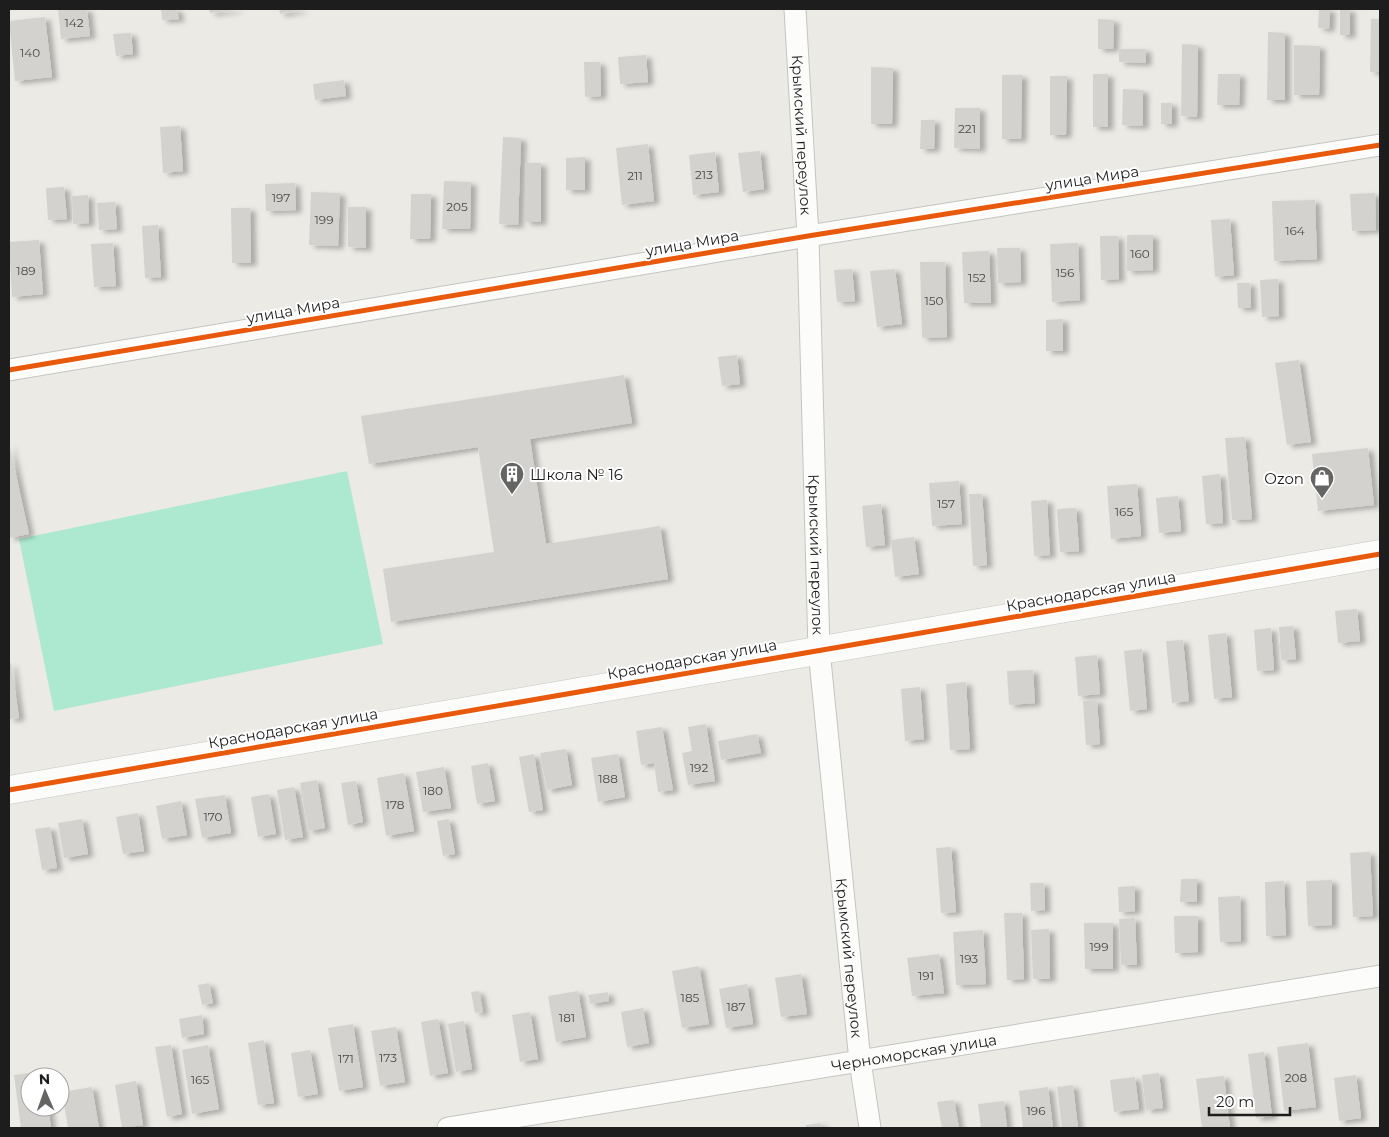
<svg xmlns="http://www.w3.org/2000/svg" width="1389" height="1137" viewBox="0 0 1389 1137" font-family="Montserrat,sans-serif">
<defs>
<filter id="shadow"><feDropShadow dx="5.5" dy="3" stdDeviation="2.5" flood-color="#0004"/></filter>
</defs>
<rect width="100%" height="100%" fill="#eceae5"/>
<path fill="#ade8d0" d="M347,471L383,644L54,711L19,539Z"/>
<g fill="#d4d2ce" filter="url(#shadow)">
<path d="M58,9H87L90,36L61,39Z"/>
<path d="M161,9H177L179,19L162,20Z"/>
<path d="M209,9H236V10L210,13Z"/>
<path d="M279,9H301V10L280,14Z"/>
<path d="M1319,9H1330L1329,29L1318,28Z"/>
<rect x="1340" y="9" width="10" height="26"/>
<path d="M45,17L52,77L15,81L9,21Z"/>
<path d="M1098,19L1114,20L1113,49H1098Z"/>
<path d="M1371,19H1380V72H1370Z"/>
<path d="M1268,32L1285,33V100H1267Z"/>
<path d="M131,33L133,54L116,56L113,34Z"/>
<path d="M1182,44L1198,45L1197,117L1181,116Z"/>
<path d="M1294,45L1320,46L1319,95H1294Z"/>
<path d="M1119,49H1146V63L1119,62Z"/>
<path d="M646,55L648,82L620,84L618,57Z"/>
<path d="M584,62H600L601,96L585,97Z"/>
<path d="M871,67L893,68L892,124H871Z"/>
<rect x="1093" y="74" width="15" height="53"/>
<path d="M1218,74H1240L1239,105H1217Z"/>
<path d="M1002,75H1022L1021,139H1002Z"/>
<path d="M1050,76H1067L1066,135H1050Z"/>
<path d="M344,80L346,96L315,100L313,84Z"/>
<path d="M1123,89L1143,90V126L1122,125Z"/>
<rect x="1161" y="103" width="11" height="21"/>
<path d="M955,108H980V149L954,148Z"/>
<path d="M921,120H935L934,149H920Z"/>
<path d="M180,126L183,171L163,173L160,127Z"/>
<path d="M503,137L521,138L518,225L499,224Z"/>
<path d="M648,144L654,201L622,205L616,148Z"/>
<path d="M760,151L764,189L743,192L738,153Z"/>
<path d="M715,152L719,192L693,195L689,155Z"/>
<path d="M585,157V190H566V158Z"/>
<rect x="525" y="163" width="16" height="59"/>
<path d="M444,181L471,182L470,229H442Z"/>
<path d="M295,183L296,210L266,211L265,184Z"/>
<path d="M64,187L67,219L48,220L46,188Z"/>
<path d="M311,192L340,193L338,246L309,245Z"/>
<path d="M1375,193L1376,230L1352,231L1350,194Z"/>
<path d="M411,194H431L430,239H410Z"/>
<path d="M88,195L89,223L73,224L72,196Z"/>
<path d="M1315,200L1317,259L1274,261L1272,201Z"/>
<path d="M115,202L117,229L99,230L97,203Z"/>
<path d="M348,207H366V248L348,247Z"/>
<path d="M231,208H250L251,263H232Z"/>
<path d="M1230,219L1234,275L1215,277L1211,220Z"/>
<path d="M158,225L161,277L145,278L142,226Z"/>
<path d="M1127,235H1153V270L1127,271Z"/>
<path d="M1100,236H1118L1119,279L1101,280Z"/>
<path d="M39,240L43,294L12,297L9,242Z"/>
<path d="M113,243L116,286L94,287L91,244Z"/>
<path d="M1078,243L1080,300L1052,302L1050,244Z"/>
<path d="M997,248H1020L1021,282L998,283Z"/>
<path d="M989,251L991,303H964L962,252Z"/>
<path d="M920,262H945L947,337L922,338Z"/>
<path d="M852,269L855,301L837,302L834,270Z"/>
<path d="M895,269L902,324L877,327L870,271Z"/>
<path d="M1278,279L1279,316L1262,317L1260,280Z"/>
<path d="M1237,283H1250L1251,308H1238Z"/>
<path d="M1063,319V351H1046V320Z"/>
<path d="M737,355L740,384L722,386L718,357Z"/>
<path d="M1299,360L1311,442L1287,445L1275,363Z"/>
<path d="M624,375L632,423L530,439L546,544L660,526L668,579L391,622L383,569L494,552L478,447L369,464L361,416Z"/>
<path d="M1245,437L1252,519L1232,520L1225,438Z"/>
<path d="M9,443L29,534L9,538Z"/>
<path d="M1368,448L1374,505L1318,511L1312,454Z"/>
<path d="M1220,474L1223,523L1206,524L1202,476Z"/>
<path d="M959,481L962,524L932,526L929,483Z"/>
<path d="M1137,484L1141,536L1111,539L1107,486Z"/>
<path d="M969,494H982L987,565L973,566Z"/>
<path d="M1178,496L1181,531L1159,533L1156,498Z"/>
<path d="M1047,500L1050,555L1034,556L1031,501Z"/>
<path d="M881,504L885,545L866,547L862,506Z"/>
<path d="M1076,508L1079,551L1060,552L1057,509Z"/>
<path d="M914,537L919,574L895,577L891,540Z"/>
<path d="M1357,609L1360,641L1338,643L1335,611Z"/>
<path d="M1293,626L1296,659L1281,660L1279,627Z"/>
<path d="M1271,628L1274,670L1257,671L1254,630Z"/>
<path d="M1226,633L1232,697L1214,699L1208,635Z"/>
<path d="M1183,640L1189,701L1172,703L1166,641Z"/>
<path d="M1142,649L1147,709L1130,711L1124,651Z"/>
<path d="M1097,655L1100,694L1078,696L1075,657Z"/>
<path d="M11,663L19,718L9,719V664Z"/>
<path d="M1033,670L1035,703L1009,705L1007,671Z"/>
<path d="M966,682L970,749L950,750L946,684Z"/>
<path d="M920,687L924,739L905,741L901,689Z"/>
<path d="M1097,700L1100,744L1086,745L1083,701Z"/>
<path d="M706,724L715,781L688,785L682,753L692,751L688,727Z"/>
<path d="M662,727L673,790L658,792L654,763L641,765L636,731Z"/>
<path d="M757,734L761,753L721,760L718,741Z"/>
<path d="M566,749L572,785L547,790L540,753Z"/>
<path d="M534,754L543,810L529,812L519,757Z"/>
<path d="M618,754L625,797L598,802L591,758Z"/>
<path d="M488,763L495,801L477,804L471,766Z"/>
<path d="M444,767L451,808L423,812L416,772Z"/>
<path d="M404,773L414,831L386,836L377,778Z"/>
<path d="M317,780L325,828L308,831L300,783Z"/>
<path d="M356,781L363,822L348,825L341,783Z"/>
<path d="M294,787L303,837L285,840L277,790Z"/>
<path d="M269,794L276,834L258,837L251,797Z"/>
<path d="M225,795L231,833L202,838L195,799Z"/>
<path d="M181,801L187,835L162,839L156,806Z"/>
<path d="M138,813L144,851L123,854L116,817Z"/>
<path d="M82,819L88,854L64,858L58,823Z"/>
<path d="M449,819L455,854L443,856L437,821Z"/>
<path d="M50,827L57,868L42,870L35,829Z"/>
<path d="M951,847L956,912L941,913L936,848Z"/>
<path d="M1370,852L1373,916L1353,917L1350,853Z"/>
<path d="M1181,879H1197V902H1180Z"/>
<path d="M1332,880V925L1308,926L1306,881Z"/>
<path d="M1284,881L1286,935L1266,936L1265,882Z"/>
<path d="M1030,883H1044L1045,910L1031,911Z"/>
<path d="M1135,886V911L1119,912L1118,887Z"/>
<path d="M1240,896L1241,941L1220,942L1218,897Z"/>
<path d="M1004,913H1022L1024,979L1007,980Z"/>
<path d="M1174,916H1198V952L1175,953Z"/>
<path d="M1135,918L1137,965H1121L1119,919Z"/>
<path d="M1084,923H1113V969H1085Z"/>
<path d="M1049,929L1050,979H1033L1031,930Z"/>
<path d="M983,930L986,984L956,985L953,932Z"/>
<path d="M939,954L944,993L912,996L907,958Z"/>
<path d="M699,966L709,1024L682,1028L672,971Z"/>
<path d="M801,974L807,1014L781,1017L775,978Z"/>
<path d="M209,983L213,1003L202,1005L198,985Z"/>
<path d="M747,984L753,1024L726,1028L719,989Z"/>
<path d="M479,991L483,1012L475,1013L471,992Z"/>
<path d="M578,991L586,1037L556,1042L548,996Z"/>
<path d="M608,992L609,1001L590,1004L588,995Z"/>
<path d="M643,1008L649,1043L627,1047L621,1012Z"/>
<path d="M530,1012L538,1059L520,1062L512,1015Z"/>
<path d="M202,1015L204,1034L182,1038L179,1019Z"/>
<path d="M438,1019L448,1073L430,1076L421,1022Z"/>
<path d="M464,1021L472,1069L456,1072L448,1024Z"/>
<path d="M353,1024L363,1087L339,1091L328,1028Z"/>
<path d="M396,1027L405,1082L380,1086L371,1031Z"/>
<path d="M264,1040L274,1103L258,1105L248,1043Z"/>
<path d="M1308,1043L1316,1107L1284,1111L1277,1047Z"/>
<path d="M171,1045L182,1114L167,1117L155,1047Z"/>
<path d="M208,1045L219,1109L192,1114L182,1050Z"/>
<path d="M310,1050L318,1094L298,1097L291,1053Z"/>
<path d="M1264,1052L1272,1116L1256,1118L1248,1054Z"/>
<path d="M43,1071L44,1077H30V1107H48L51,1128H21L14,1075Z"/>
<path d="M1159,1073L1163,1108L1146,1110L1142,1075Z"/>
<path d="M1356,1075L1361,1118L1339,1121L1334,1078Z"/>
<path d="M1224,1076L1230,1128H1202L1196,1079Z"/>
<path d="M1135,1077L1139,1109L1114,1112L1110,1080Z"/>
<path d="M136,1081L143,1125L122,1128L115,1085Z"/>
<path d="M1073,1085L1078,1128H1062L1057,1087Z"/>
<path d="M92,1087L99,1128H68L62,1092Z"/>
<path d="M1048,1087L1053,1128H1023L1019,1091Z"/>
<path d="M954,1100L959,1128H942L937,1102Z"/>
<path d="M1004,1101L1007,1128H981L978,1104Z"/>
<path d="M821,1123L822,1128H806V1125Z"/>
</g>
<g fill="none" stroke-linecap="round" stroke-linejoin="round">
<defs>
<g id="minor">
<path id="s1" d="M795,9L808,236L819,650L860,1061L870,1128"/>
<path d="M9,370L808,236L1380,145"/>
<path id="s2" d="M448,1128L1380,976"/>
</g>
<path id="tertiary" d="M9,790L1380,554"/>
</defs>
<use href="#minor" stroke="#c4c4c1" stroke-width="23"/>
<use href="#tertiary" stroke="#c4c4c1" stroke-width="29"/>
<use href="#minor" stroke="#fcfcfb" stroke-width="21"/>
<use href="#tertiary" stroke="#fcfcfb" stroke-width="28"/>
<defs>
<g id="cycleway">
<path d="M9,370L808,236L1380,145"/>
<path d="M9,790L1380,554"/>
</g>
</defs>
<use href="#cycleway" stroke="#fff" stroke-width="8"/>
<use href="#cycleway" stroke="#e8590c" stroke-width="5"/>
</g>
<defs>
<symbol id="building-pin" viewBox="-11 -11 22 30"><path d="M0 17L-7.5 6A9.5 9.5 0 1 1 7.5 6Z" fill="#656563" stroke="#fff"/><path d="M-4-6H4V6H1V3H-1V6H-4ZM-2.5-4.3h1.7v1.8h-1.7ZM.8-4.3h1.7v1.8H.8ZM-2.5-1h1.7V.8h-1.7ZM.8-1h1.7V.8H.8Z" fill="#fff"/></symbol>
<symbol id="shop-pin" viewBox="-11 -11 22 30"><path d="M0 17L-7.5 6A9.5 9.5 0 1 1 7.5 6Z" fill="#656563" stroke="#fff"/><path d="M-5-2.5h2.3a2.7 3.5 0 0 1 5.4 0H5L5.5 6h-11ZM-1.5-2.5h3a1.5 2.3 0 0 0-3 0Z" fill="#fff"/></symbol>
</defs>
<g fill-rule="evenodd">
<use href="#building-pin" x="498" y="460" width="28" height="38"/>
<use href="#shop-pin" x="1308" y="464" width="28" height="38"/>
</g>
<g text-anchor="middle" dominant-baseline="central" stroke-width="4" stroke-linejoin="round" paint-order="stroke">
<g font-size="12" fill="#4b4a49">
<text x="74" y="22">142</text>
<text x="30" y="52">140</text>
<text x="967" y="128">221</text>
<text x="704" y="174">213</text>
<text x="635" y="175">211</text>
<text x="281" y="197">197</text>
<text x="457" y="206">205</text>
<text x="324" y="219">199</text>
<text x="1295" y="230">164</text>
<text x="1140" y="253">160</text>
<text x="26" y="270">189</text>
<text x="1065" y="272">156</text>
<text x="977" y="277">152</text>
<text x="934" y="300">150</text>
<text x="946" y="503">157</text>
<text x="1124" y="511">165</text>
<text x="699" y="767">192</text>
<text x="608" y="778">188</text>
<text x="433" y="790">180</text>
<text x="395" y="804">178</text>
<text x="213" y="816">170</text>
<text x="1099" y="946">199</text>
<text x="969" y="958">193</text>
<text x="926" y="975">191</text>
<text x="690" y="997">185</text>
<text x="736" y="1006">187</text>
<text x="567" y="1017">181</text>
<text x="388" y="1057">173</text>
<text x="346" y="1058">171</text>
<text x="1296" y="1077">208</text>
<text x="200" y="1079">165</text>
<text x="1036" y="1110">196</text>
</g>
<g font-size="15" fill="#1d1d1d" stroke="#fff">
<text stroke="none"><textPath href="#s1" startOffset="126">Крымский переулок</textPath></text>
<text transform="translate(1092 178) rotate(-9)">улица Мира</text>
<text transform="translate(692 243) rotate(-10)">улица Мира</text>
<text transform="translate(293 310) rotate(-10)">улица Мира</text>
<text stroke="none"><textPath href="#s1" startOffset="546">Крымский переулок</textPath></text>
<text transform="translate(1091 591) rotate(-10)">Краснодарская улица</text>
<text transform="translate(692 659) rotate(-10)">Краснодарская улица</text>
<text transform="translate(293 728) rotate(-10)">Краснодарская улица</text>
<text stroke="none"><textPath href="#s1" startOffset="951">Крымский переулок</textPath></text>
<text stroke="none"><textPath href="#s2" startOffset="472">Черноморская улица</textPath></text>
</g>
<g font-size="15" fill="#1d1d1d" stroke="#fff" text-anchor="start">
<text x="530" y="474">Школа № 16</text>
<text x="1304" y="478" text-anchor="end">Ozon</text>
</g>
</g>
<rect width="1389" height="1137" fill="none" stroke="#1d1d1d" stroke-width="20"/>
<g transform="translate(45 1092) rotate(358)"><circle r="24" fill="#ffffff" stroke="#a5a5a5"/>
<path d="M0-4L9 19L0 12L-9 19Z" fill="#656563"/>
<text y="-8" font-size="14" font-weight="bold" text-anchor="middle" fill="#1d1d1d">N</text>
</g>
<path d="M1209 1107v8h81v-8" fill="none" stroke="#1d1d1d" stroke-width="2.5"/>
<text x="1216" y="1107" font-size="15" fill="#1d1d1d" stroke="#ffffff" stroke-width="4" paint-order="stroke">20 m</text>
</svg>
